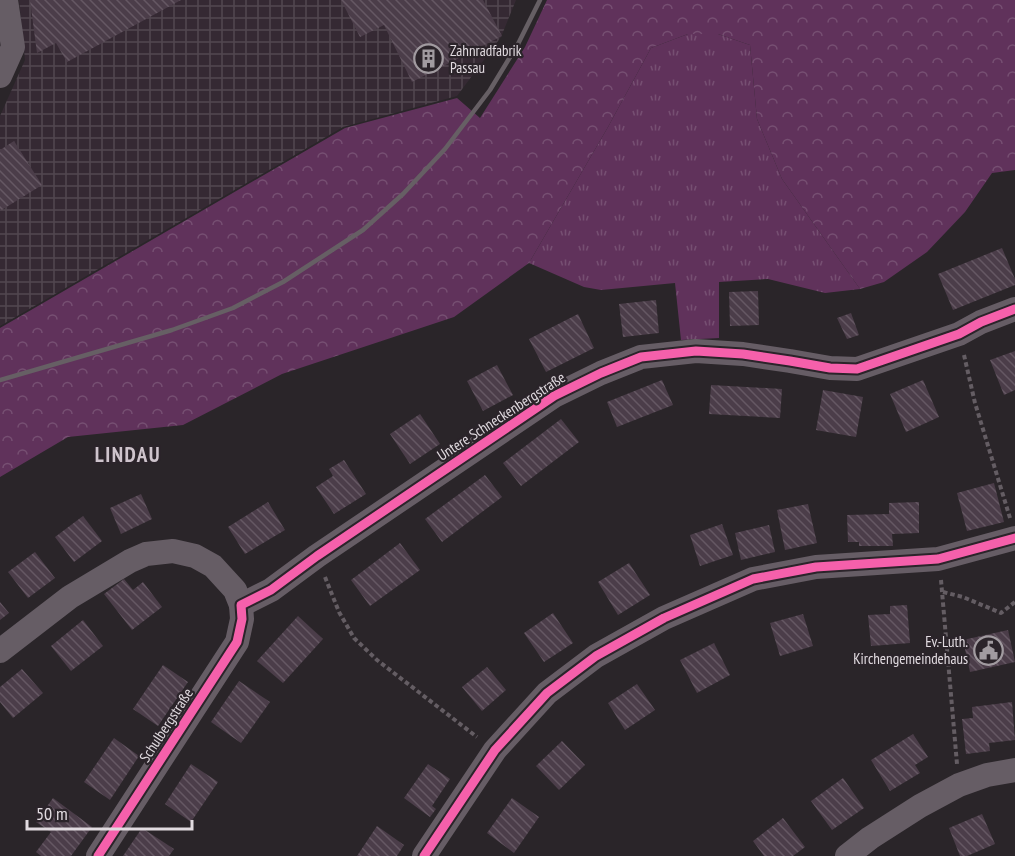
<svg xmlns="http://www.w3.org/2000/svg" width="1015" height="856" viewBox="0 0 1015 856" font-family="'PT Sans Narrow',sans-serif">
<defs>
<pattern id="industrial-grid" width="8" height="8" patternUnits="userSpaceOnUse" patternTransform="scale(1.5)"><rect width="8" height="8" fill="#352933"/><path d="M0 4h8M4 0v8" fill="none" stroke="#524750"/></pattern>
<pattern id="grass-tufts" width="24" height="20" patternUnits="userSpaceOnUse" patternTransform="scale(1.5)"><rect width="24" height="20" fill="#60325b"/><path d="M3 7l-1-3M5 7V3M7 7l1-3M15 17l-1-3M17 17v-4M19 17l1-3" fill="none" stroke="#764f72"/></pattern>
<pattern id="forest-crowns" width="20" height="18" patternUnits="userSpaceOnUse" patternTransform="scale(1.5)"><rect width="20" height="18" fill="#60325b"/><path d="M2 6a3 3 0 1 1 6 0M12 15a3 3 0 1 1 6 0" fill="none" stroke="#764f72"/></pattern>
<pattern id="building-back-hatch" width="6" height="6" patternUnits="userSpaceOnUse" patternTransform="scale(1.5)"><rect width="6" height="6" fill="#4b3d49"/><path d="M-1 5l2 2M0 0l6 6M5-1l2 2" fill="none" stroke="#655863"/></pattern>
</defs>
<rect width="100%" height="100%" fill="#2a2529"/>
<path fill="url(#industrial-grid)" d="M19,0H516L501,37L457,96L343,127L0,326V116L25,60Z"/>
<path fill="url(#grass-tufts)" d="M688,34H718L750,45L757,119L782,179L860,289L825,293L768,279L719,282V338L681,340L675,283L601,290L584,287L529,263L608,127L651,48Z"/>
<path fill="url(#forest-crowns)" d="M547,0H1015V170L992,173L965,212L927,252L884,282L860,289L782,179L757,119L750,45L718,34H688L651,48L608,127L529,263L454,317L282,374L183,425L68,437L0,477V328L345,128L457,98L480,118L525,47Z"/>
<g fill="url(#building-back-hatch)">
<path d="M30,0H181L67,62L56,43L37,53Z"/>
<path d="M341,0H483L502,36L412,82L384,25L360,37Z"/>
<path d="M14,141L42,185L0,211V150Z"/>
<path d="M1002,248L1015,279V285L953,310L938,274Z"/>
<path d="M758,291L759,325L730,326L729,292Z"/>
<path d="M656,300L659,333L623,337L619,304Z"/>
<path d="M851,313L859,335L847,339L837,318Z"/>
<path d="M578,314L594,348L546,372L529,339Z"/>
<path d="M1015,351V390L1004,395L990,360Z"/>
<path d="M497,365L513,395L483,411L467,381Z"/>
<path d="M662,380L673,405L617,427L607,402Z"/>
<path d="M923,380L939,417L906,432L890,394Z"/>
<path d="M711,385L782,389L780,418L709,414Z"/>
<path d="M823,390L863,397L856,437L816,430Z"/>
<path d="M420,414L440,444L410,464L390,434Z"/>
<path d="M561,419L579,442L521,486L503,463Z"/>
<path d="M344,460L366,494L334,514L316,487L333,476L329,469Z"/>
<path d="M485,475L502,497L442,542L425,519Z"/>
<path d="M994,483L1004,522L967,531L957,493Z"/>
<path d="M141,494L152,519L121,534L110,508Z"/>
<path d="M268,502L285,530L245,554L228,527Z"/>
<path d="M919,502V533L892,534L893,546H859V542H848L847,515L889,514V503Z"/>
<path d="M808,504L817,543L785,550L777,510Z"/>
<path d="M83,516L102,541L74,562L55,537Z"/>
<path d="M722,524L733,555L700,566L690,535Z"/>
<path d="M769,525L775,552L741,560L735,533Z"/>
<path d="M400,543L420,570L370,606L351,580Z"/>
<path d="M35,552L55,578L28,598L8,572Z"/>
<path d="M629,563L650,595L618,615L598,582Z"/>
<path d="M124,579L133,590L143,582L162,607L132,630L104,594Z"/>
<path d="M0,602L9,613L0,620Z"/>
<path d="M907,605L910,643L871,646L868,615L890,614V606Z"/>
<path d="M553,613L573,643L544,662L524,633Z"/>
<path d="M803,614L813,646L780,656L770,623Z"/>
<path d="M298,616L323,639L283,683L257,661Z"/>
<path d="M83,620L103,646L71,671L51,646Z"/>
<path d="M1008,630L1015,662L970,672L963,640Z"/>
<path d="M714,643L730,675L697,693L680,660Z"/>
<path d="M163,665L188,682L158,726L133,709Z"/>
<path d="M487,667L506,690L482,711L462,687Z"/>
<path d="M22,669L43,693L13,718L0,702V687Z"/>
<path d="M239,681L270,702L241,743L211,722Z"/>
<path d="M637,684L655,710L625,730L608,703Z"/>
<path d="M1012,702L1015,740L989,743L990,751L966,754L962,719L973,718L972,707Z"/>
<path d="M913,734L928,757L915,765L920,773L890,791L871,760Z"/>
<path d="M114,738L139,756L110,800L84,782Z"/>
<path d="M562,741L585,765L559,790L536,766Z"/>
<path d="M191,764L218,782L191,822L165,804Z"/>
<path d="M428,764L450,779L432,806L436,809L430,817L404,798Z"/>
<path d="M843,778L864,808L832,830L811,801Z"/>
<path d="M53,798L92,827L71,856H41L36,852L51,832L36,822Z"/>
<path d="M512,798L539,817L514,853L487,833Z"/>
<path d="M982,814L995,844L967,856H960L949,828Z"/>
<path d="M783,818L805,847L793,856H764L753,841Z"/>
<path d="M377,826L404,845L397,856H357Z"/>
<path d="M142,828L174,849L169,856H123Z"/>
</g>
<g fill="none" stroke-linecap="round" stroke-linejoin="round">
<g stroke="#645d63" stroke-width="4" stroke-dasharray="4.5 3" stroke-linecap="butt">
<path d="M964,355L975,403L1010,518"/>
<path d="M325,577L339,612L354,638L377,660L477,737"/>
<path d="M941,580L957,764"/>
<path d="M943,592L963,597L1001,613L1015,602"/>
</g>
<g stroke="#665d65" stroke-width="24">
<path d="M0,76L13,47L6,0"/>
<path d="M241,605L271,590L317,556L554,396L601,373L641,357L696,351L743,354L790,361L830,368L857,369L959,334L981,322L1015,309"/>
<path d="M0,651L70,597L130,561L146,554L173,551L195,556L213,566L235,590L241,605L242,619L237,642L98,856"/>
<path d="M424,856L495,750L547,693L596,656L664,618L753,579L816,567L938,559L1015,538"/>
<path d="M847,856L870,838L920,806L959,785L987,775L1015,770"/>
</g>
<path stroke="#665f64" stroke-width="4.5" d="M0,380L172,330L233,308L283,282L363,230L403,194L445,149L490,90L518,44L540,0"/>
<defs>
<g id="cycleway">
<path d="M98,856L237,642L242,619L241,605L271,590L317,556L554,396L601,373L641,357L696,351L743,354L790,361L830,368L857,369L959,334L981,322L1015,309"/>
<path d="M424,856L495,750L547,693L596,656L664,618L753,579L816,567L938,559L1015,538"/>
</g>
</defs>
<use href="#cycleway" stroke="#2b242a" stroke-width="13"/>
<use href="#cycleway" stroke="#f560ab" stroke-width="9"/>
</g>
<defs>
<symbol id="building-ring" viewBox="-11 -11 22 22"><circle r="9.5" fill="#2b242a" stroke="#a19ba0" stroke-width="1.5"/><path d="M-4-6H4V6H1V3H-1V6H-4ZM-2.5-4.3h1.7v1.8h-1.7ZM.8-4.3h1.7v1.8H.8ZM-2.5-1h1.7V.8h-1.7ZM.8-1h1.7V.8H.8Z" fill="#a19ba0"/></symbol>
<symbol id="civic-ring" viewBox="-11 -11 22 22"><circle r="9.5" fill="#2b242a" stroke="#a19ba0" stroke-width="1.5"/><path d="M-.6-6.5H3V-4.5H.6V-3L4-1V1h2V6H-6V1h2V-1L-.6-3ZM-1.2 2.5V6h2.4V2.5Z" fill="#a19ba0"/></symbol>
</defs>
<g fill-rule="evenodd">
<use href="#building-ring" x="412" y="42" width="33" height="33"/>
<use href="#civic-ring" x="972" y="634" width="33" height="33"/>
</g>
<g text-anchor="middle" dominant-baseline="central" stroke-width="4.5" stroke-linejoin="round" paint-order="stroke">
<g font-size="15" fill="#e1dbe0" stroke="#2b242a" text-anchor="start">
<text x="450" y="50">Zahnradfabrik<tspan x="450" dy="17">Passau</tspan></text>
<text x="968" y="641" text-anchor="end">Ev.-Luth.<tspan x="968" dy="17">Kirchengemeindehaus</tspan></text>
</g>
<g font-size="15" fill="#e1dbe0" stroke="#2b242a">
<text transform="translate(501 416) rotate(-33)">Untere Schneckenbergstraße</text>
<text transform="translate(166 725) rotate(-57)">Schulbergstraße</text>
</g>
<g font-size="21" font-weight="bold" letter-spacing="1.5" fill="#cec4cc" stroke="#2b242a">
<text x="128" y="454">LINDAU</text>
</g>
</g>
<path d="M27 820v9h165v-9" fill="none" stroke="#e1dbe0" stroke-width="3"/>
<text x="36" y="820" font-size="18" fill="#e1dbe0" stroke="#2b242a" stroke-width="4.5" paint-order="stroke">50 m</text>
</svg>
